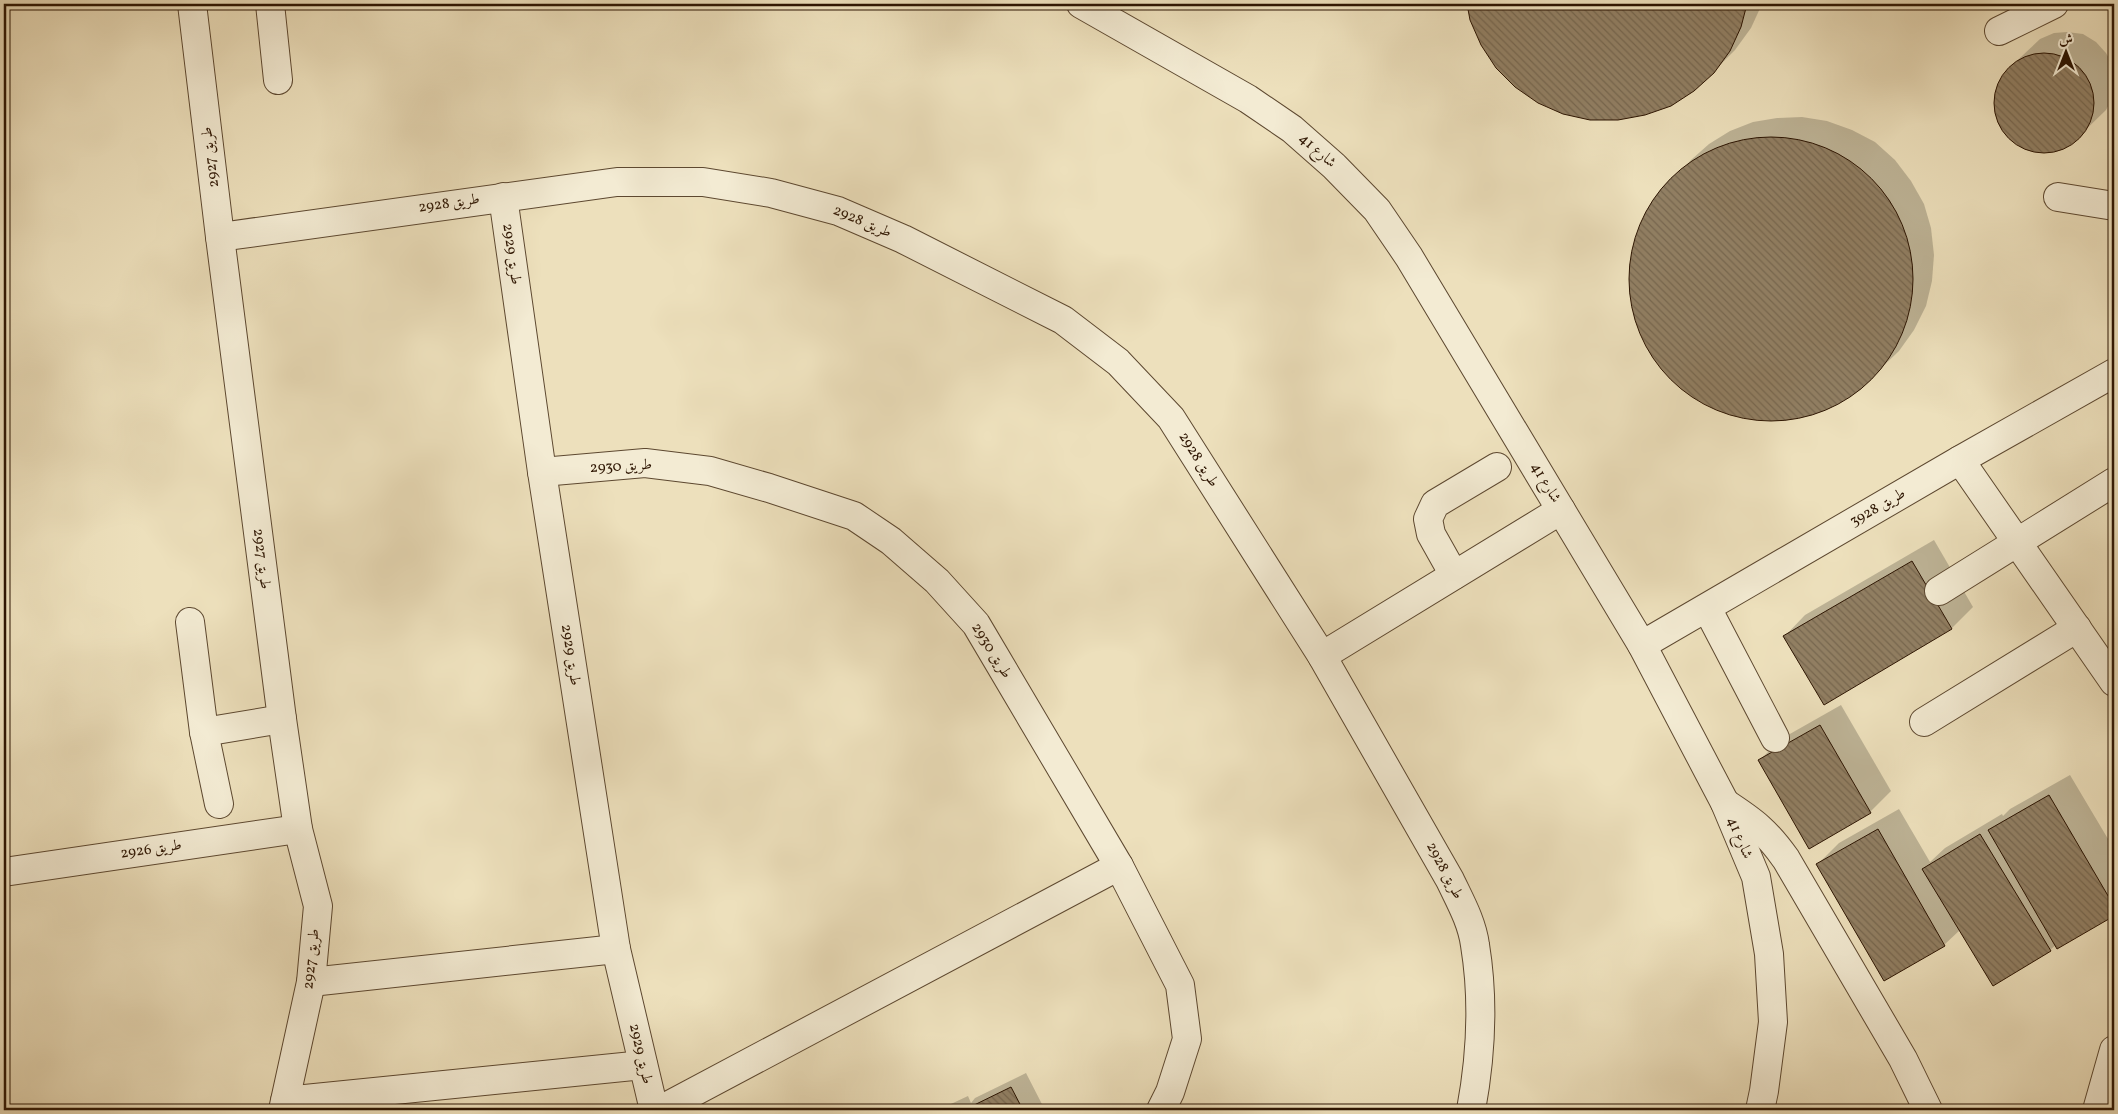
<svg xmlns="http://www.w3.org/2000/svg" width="2118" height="1114" viewBox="0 0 2118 1114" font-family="Vollkorn,Amiri,serif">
<defs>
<pattern id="building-back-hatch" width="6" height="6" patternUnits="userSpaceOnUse" patternTransform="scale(1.25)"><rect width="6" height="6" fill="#917f63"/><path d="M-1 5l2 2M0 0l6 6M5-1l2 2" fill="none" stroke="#77674f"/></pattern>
</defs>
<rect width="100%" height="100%" fill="#ede0bc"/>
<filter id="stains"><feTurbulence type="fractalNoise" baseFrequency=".004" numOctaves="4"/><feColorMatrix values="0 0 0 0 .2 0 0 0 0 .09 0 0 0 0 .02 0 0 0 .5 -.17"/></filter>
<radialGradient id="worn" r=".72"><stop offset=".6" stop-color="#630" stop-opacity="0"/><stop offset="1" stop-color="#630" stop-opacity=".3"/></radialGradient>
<g fill="#0003">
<path d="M1468,4H1762L1751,28L1735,50L1713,72L1472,19Z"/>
<path d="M2067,32L2083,34L2096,42L2106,53L2114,67L2113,97L2106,110L2071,144L2056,151L2039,152L2023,148L2009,138L1999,125L1994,109L1995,94L1999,81L2007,70L2040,39L2054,33Z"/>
<path d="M1802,117L1827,121L1852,130L1875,142L1895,160L1911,181L1924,204L1931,228L1934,255L1932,281L1926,306L1914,330L1899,351L1857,391L1834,405L1808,415L1781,420L1754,419L1728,413L1703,403L1680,388L1661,368L1646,346L1635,321L1630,294L1629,270L1633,246L1642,222L1653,201L1691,160L1709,144L1730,131L1753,122L1777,118Z"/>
<path d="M1934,540L1973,607L1952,628L1824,703L1784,637L1805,615Z"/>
<path d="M1841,705L1891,791L1870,812L1760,760L1781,739Z"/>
<path d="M2070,775L2114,849V914L2057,947L2056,945L2050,950L1960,930L1944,945L1884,979L1818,864L1839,843L1899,809L1930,862L1945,848L2002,814L2003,816L2010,809Z"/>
<path d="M1026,1073L1045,1110H938L968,1096L971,1103L975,1098Z"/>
</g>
<g fill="url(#building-back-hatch)" stroke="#2d1502">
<path d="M1467,4H1747L1741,27L1730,51L1714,73L1694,91L1671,106L1645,115L1618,120H1590L1563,114L1538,103L1515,87L1496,68L1481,45L1470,20Z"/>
<circle cx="2044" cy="103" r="50"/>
<circle cx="1771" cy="279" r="142"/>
<path d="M1912,561L1952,629L1824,705L1783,636Z"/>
<path d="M1820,725L1871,813L1809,849L1758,760Z"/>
<path d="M2049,795L2114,906V916L2057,949L1988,830Z"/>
<path d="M1878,829L1945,946L1884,981L1816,864Z"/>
<path d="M1980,834L2051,951L1993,986L1922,869Z"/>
<path d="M1011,1087L1023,1110H964Z"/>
</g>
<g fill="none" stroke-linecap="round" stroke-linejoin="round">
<defs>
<g id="minor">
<path d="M192,4L220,237L282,719L298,829L318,906L311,982L283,1110"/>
<path d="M270,4L278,80"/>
<path d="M1081,4L1248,99L1292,129L1334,166L1377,210L1409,257L1642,645L1725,803L1756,877L1769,954L1773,1022L1764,1091L1760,1110"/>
<path d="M1999,31L2054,4"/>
<path d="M503,197L542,472L616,949L654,1110"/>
<path d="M2058,197L2114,206"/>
<path d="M220,237L617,182H703L771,193L838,211L903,239L1063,320L1118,362L1171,418L1322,656L1450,880C1460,901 1472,922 1475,945C1484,1000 1481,1056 1471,1110"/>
<path d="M1960,460L2114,682"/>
<path d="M542,472L645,463L710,471L769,488L854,516L891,541L937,581L976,624L1119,866L1180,985L1187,1039L1170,1092L1161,1110"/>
<path d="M1454,575L1431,534L1428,519L1435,504L1497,467"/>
<path d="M1939,591L2114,482"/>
<path d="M1707,608L1775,738"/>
<path d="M190,622L204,732L282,719"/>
<path d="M1642,645L1960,460L2114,373"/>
<path d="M1322,656L1561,510"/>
<path d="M1924,722L2077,628"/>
<path d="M204,732L219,804"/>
<path d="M1725,803C1754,822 1766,831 1786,859L1903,1059L1928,1110"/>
<path d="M4,872L298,829"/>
<path d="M311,982L616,949"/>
<path d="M285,1101L643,1065"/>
<path d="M660,1110L1119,866"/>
<path d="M2097,1110L2114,1050"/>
</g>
</defs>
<use href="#minor" stroke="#5d4830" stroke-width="30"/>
<use href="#minor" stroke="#f3ebd3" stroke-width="28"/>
</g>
<g text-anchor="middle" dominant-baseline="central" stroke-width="4" stroke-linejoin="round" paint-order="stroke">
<g font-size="15" fill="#2d1502" stroke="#f3ebd3">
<text transform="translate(1317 151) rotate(41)">شارع 41</text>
<text transform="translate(211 157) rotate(-97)">طريق 2927</text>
<text transform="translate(449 204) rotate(-8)">طريق 2928</text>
<text transform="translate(862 222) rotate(23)">طريق 2928</text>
<text transform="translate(511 254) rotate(82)">طريق 2929</text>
<text transform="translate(1198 460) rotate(58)">طريق 2928</text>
<text transform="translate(621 467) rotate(-3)">طريق 2930</text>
<text transform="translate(1545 483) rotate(59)">شارع 41</text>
<text transform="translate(1878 508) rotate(-30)">طريق 3928</text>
<text transform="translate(261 559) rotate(83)">طريق 2927</text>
<text transform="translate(991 651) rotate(58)">طريق 2930</text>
<text transform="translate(570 655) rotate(81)">طريق 2929</text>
<text transform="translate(1739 838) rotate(67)">شارع 41</text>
<text transform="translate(151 850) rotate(-8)">طريق 2926</text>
<text transform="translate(1444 871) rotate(62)">طريق 2928</text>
<text transform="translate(312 959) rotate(-84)">طريق 2927</text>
<text transform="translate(640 1054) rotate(77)">طريق 2929</text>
</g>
</g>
<rect width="2118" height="1114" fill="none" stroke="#ede0bc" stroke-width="20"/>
<rect x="5" y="5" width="2108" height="1104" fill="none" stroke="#2d1502" stroke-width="2.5"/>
<rect x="10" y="10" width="2098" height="1094" fill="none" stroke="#2d1502"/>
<g transform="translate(2066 52)" stroke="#f3ebd3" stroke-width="4" paint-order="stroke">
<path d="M0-4L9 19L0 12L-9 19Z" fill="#2d1502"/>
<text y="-8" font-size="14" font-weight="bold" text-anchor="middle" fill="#2d1502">ش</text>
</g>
<rect width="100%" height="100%" filter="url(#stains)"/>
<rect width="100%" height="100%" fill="url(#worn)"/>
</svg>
